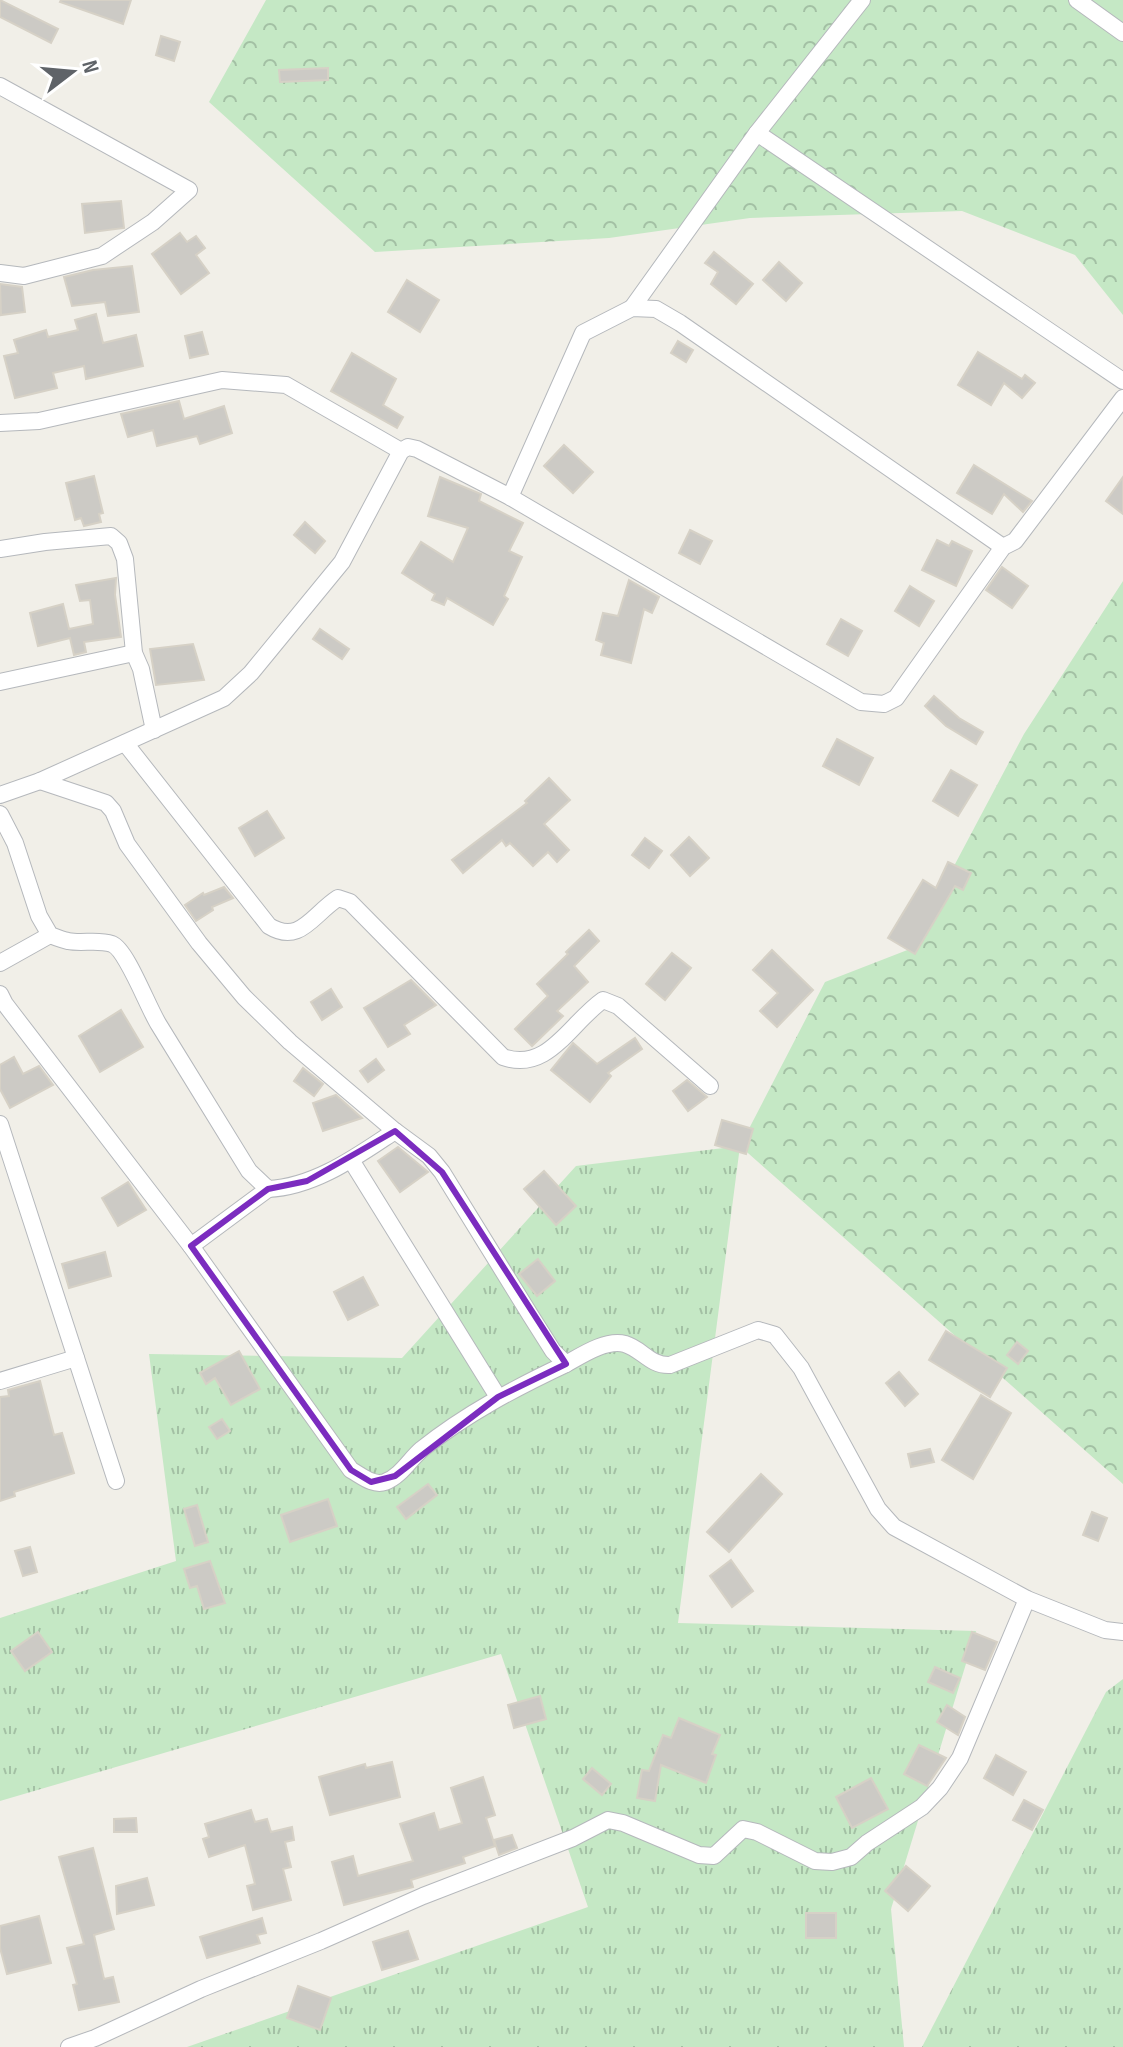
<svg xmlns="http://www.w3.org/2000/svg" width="1123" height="2047" viewBox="0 0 1123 2047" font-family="'Sofia Sans Condensed',sans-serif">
<defs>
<pattern id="grass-tufts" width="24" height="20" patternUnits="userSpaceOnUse" patternTransform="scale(2)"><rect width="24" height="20" fill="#c5e8c5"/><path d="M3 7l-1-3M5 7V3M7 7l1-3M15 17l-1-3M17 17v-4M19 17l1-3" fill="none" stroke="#a3c0a4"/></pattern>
<pattern id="forest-crowns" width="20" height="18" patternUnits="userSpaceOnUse" patternTransform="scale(2)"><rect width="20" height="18" fill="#c5e8c5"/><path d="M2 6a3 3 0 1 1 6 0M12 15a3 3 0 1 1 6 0" fill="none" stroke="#a3c0a4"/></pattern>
</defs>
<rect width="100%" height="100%" fill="#f1efe8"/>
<g fill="url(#grass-tufts)">
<path d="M740,1146L678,1623L976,1631L891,1909L904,2047H187L588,1907L501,1654L0,1801V1618L176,1561L149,1354L402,1358L576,1166Z"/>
<path d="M1123,1679V2047H922L1106,1692Z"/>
</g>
<g fill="url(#forest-crowns)">
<path d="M266,0H1123V315L1075,255L962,211L750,218L609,238L375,252L209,102Z"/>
<path d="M1123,581V1484L740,1146L825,982L910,949L1024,734Z"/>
</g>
<g fill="#cccac5" stroke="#d6d1c6" stroke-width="2">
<path d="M0,0L58,29L51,43L0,17Z"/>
<path d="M61,0H131L123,24L60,2Z"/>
<path d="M161,36L180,42L174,61L156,55Z"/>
<path d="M328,68V80L280,82L279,70Z"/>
<path d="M121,201L124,228L85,233L82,204Z"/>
<path d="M180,233L187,242L196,236L205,248L196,255L209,273L181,294L152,254Z"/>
<path d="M714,252L753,284L736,304L711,284L718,272L705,263Z"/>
<path d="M779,262L802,283L786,301L763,280Z"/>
<path d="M132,266L139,312L108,316L105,302L72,306L64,277L93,270Z"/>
<path d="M407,280L439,300L420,332L388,312Z"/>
<path d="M0,284L22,287L25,312L1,315Z"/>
<path d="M96,314L103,343L136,335L143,366L86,379L84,366L53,373L57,388L15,398L4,356L18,353L14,340L46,330L48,337L78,330L75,320Z"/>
<path d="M202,332L208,354L190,358L185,336Z"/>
<path d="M678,341L693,350L686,362L671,353Z"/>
<path d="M978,352L1022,379L1025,375L1035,383L1022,398L1004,383L991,405L958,385Z"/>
<path d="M352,353L396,379L383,405L403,417L397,428L331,391Z"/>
<path d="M179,401L184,419L224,406L232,433L200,444L197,436L157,446L153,430L128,437L121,414Z"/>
<path d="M564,445L593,472L573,493L544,466Z"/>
<path d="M974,465L1032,501L1023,512L1004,494L992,514L957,493Z"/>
<path d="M94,476L103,513L99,514L101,522L84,526L81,518L75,520L66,483Z"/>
<path d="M440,477L481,494L479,501L523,523L509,551L522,557L504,596L508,599L493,625L447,598L444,605L432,600L435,594L402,573L421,542L453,562L468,528L428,516Z"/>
<path d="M1123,477V514L1106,501Z"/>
<path d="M305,522L325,541L315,553L294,535Z"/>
<path d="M690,530L712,541L700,564L679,553Z"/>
<path d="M937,540L949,546L952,541L972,551L956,586L922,570Z"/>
<path d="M1002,567L1028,586L1012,608L986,590Z"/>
<path d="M116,578L115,595L121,637L84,642L86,652L74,655L70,638L38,646L30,613L63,604L69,629L93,624L90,600L80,601L76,585Z"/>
<path d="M629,580L659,597L652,613L644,609L631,663L601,655L604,643L596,640L603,613L618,616Z"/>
<path d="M910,586L934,601L919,626L895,611Z"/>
<path d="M841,619L862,631L848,656L827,644Z"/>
<path d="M320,629L349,649L342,659L313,639Z"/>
<path d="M193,644L204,680L156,685L150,649Z"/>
<path d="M934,696L959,718L983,732L976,744L946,726L925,706Z"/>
<path d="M837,739L873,758L859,785L823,766Z"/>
<path d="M951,770L977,785L958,816L933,801Z"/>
<path d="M549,778L570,800L544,824L569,850L557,862L548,852L533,866L510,843L506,846L502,840L463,873L452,860L527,803L525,801Z"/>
<path d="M267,811L284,838L255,856L239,828Z"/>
<path d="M689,837L709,858L690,876L671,855Z"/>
<path d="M645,838L662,851L649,868L632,855Z"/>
<path d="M948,862L971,873L963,890L955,886L915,954L888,938L923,880L936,888Z"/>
<path d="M224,887L233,898L212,907L213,910L196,921L185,905L203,893L204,895Z"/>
<path d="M589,930L599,941L574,966L588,982L557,1011L563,1016L532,1046L515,1029L548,996L537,984L568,954L566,952Z"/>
<path d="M772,950L813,990L777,1027L760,1011L778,993L753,970Z"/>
<path d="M672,953L691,968L665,1000L646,984Z"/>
<path d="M411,980L436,1005L404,1025L410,1034L388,1047L364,1008Z"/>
<path d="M331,989L342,1007L322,1020L311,1002Z"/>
<path d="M121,1010L143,1047L100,1072L79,1036Z"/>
<path d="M635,1038L642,1049L608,1073L611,1076L590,1102L551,1070L573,1043L597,1064Z"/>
<path d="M14,1057L23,1074L39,1066L53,1085L10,1108L0,1089V1065Z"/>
<path d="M376,1059L384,1070L368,1082L360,1071Z"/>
<path d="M303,1068L323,1084L314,1096L294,1081Z"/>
<path d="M687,1080L707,1097L688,1111L673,1091Z"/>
<path d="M336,1095L362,1118L323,1131L313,1103Z"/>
<path d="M722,1120L753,1129L746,1154L715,1145Z"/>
<path d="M398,1147L428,1172L400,1192L378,1161Z"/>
<path d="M544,1171L576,1206L556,1225L524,1189Z"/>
<path d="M128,1182L146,1210L118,1226L102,1198Z"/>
<path d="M105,1252L111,1276L69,1288L62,1264Z"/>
<path d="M538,1259L555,1281L537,1296L519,1274Z"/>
<path d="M363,1277L378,1305L348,1320L334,1292Z"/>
<path d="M946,1331L1007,1368L990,1397L929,1360Z"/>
<path d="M1017,1342L1028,1351L1018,1364L1007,1355Z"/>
<path d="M239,1351L260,1389L231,1405L215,1378L206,1384L200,1373Z"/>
<path d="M899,1372L918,1394L905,1406L886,1383Z"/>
<path d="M40,1381L54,1435L62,1433L74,1473L14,1492L15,1496L0,1501V1397L9,1396L8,1390Z"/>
<path d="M981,1395L1011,1413L973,1479L942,1460Z"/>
<path d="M222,1419L230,1431L217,1439L209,1427Z"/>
<path d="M930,1449L934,1462L911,1467L908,1454Z"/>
<path d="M761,1474L782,1494L729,1552L707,1532Z"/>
<path d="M428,1484L437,1495L406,1519L397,1507Z"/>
<path d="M328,1499L337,1526L290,1542L281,1515Z"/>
<path d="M197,1505L208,1542L195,1546L184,1509Z"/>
<path d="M1092,1512L1107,1518L1098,1541L1083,1535Z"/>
<path d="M30,1547L37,1572L23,1576L15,1551Z"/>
<path d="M731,1560L753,1591L732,1607L710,1576Z"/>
<path d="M210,1561L225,1603L204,1609L197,1586L190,1588L184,1569Z"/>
<path d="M38,1632L52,1652L25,1671L11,1651Z"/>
<path d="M972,1632L997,1642L985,1670L962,1661Z"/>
<path d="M935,1667L960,1678L953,1693L928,1682Z"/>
<path d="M540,1696L546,1719L514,1728L508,1705Z"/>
<path d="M947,1705L965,1717L958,1735L937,1722Z"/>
<path d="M679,1718L720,1735L712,1754L716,1755L706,1783L661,1765L655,1801L637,1798L642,1770L649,1771L663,1735L671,1738Z"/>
<path d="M919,1745L946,1758L927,1786L904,1774Z"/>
<path d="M996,1755L1026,1772L1013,1795L984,1778Z"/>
<path d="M392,1762L400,1797L330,1815L319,1777L365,1764L366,1768Z"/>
<path d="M592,1768L611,1784L602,1795L583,1779Z"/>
<path d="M483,1777L495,1815L486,1818L495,1846L463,1857L465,1863L411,1880L413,1887L344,1905L332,1862L353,1856L358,1876L413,1861L400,1824L434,1813L439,1830L462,1823L451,1788Z"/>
<path d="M871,1778L888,1809L852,1828L836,1797Z"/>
<path d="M1024,1800L1043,1810L1032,1830L1013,1820Z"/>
<path d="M251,1810L255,1822L267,1819L271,1832L292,1827L294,1840L285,1842L291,1867L283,1869L291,1900L253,1910L247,1886L255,1884L245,1845L209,1857L203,1839L209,1837L205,1824Z"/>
<path d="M136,1818L137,1832H114V1819Z"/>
<path d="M512,1835L517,1848L499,1855L494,1840Z"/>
<path d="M93,1848L114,1929L94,1935L104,1979L113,1977L119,2002L79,2010L73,1985L77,1984L67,1948L84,1944L59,1857Z"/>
<path d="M906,1866L930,1886L908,1911L885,1891Z"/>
<path d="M147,1878L154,1905L117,1914L116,1886Z"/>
<rect x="806" y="1913" width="30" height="25"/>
<path d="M39,1916L51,1963L7,1974L0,1948V1926Z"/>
<path d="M262,1918L266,1933L257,1935L260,1943L207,1958L200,1937Z"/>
<path d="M408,1931L418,1959L382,1970L373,1942Z"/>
<path d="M298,1986L331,1998L320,2030L287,2018Z"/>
</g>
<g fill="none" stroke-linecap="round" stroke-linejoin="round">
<defs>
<g id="street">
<path d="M1077,0L1123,33"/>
<path d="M0,86L189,190L153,222L102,256L24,276L0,273"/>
<path d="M757,133L1123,381"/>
<path d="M632,308L757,133L862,0"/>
<path d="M0,423L39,421L222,380L286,385L401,451"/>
<path d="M510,497L583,333L632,308L656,309L680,323L1003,547"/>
<path d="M0,549L45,542L111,536L119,543L125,559L134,653L141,669L154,730"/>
<path d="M0,682L134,653"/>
<path d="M125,743L269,926C300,945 312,915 338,898L350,902L503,1057C548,1073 569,1024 603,1000L618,1006L710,1086"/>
<path d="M40,781L106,803L113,811L127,844L199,943L244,997L290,1042L395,1131L429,1156L442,1172L529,1313L553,1351L566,1364C582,1355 606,1339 625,1344C642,1349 650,1366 670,1365L758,1330L775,1335L801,1368L878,1509L894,1527L1027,1599L1105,1630L1123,1632"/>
<path d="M0,795L40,781L224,698L251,673L342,562L401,451L408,447L417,449L510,497L861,702L884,704L896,698L1003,547L1015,541L1123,398"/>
<path d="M0,814L15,843L39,916L50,935C55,937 62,940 68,941C82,944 97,939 112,944C127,950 148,1008 159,1025L249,1171L268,1189C315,1187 357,1156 395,1131"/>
<path d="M0,963L50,935"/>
<path d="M0,994L5,1004L191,1246L351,1470C362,1476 373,1486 385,1482C401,1476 410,1459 422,1449C466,1414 515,1388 566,1364"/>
<path d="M0,1124L116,1481"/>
<path d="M351,1160L498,1397"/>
<path d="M191,1246L268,1189"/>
<path d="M0,1381L76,1358"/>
<path d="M69,2047L95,2038L201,1989L321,1941L423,1896L573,1838L608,1820L623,1823L699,1855L714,1856L743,1829L757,1832L815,1861L832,1862L851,1857L867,1843L922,1807L940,1788L960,1758L1027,1599"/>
</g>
</defs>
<use href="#street" stroke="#b5b8bc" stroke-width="18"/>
<use href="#street" stroke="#fff" stroke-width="16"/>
</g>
<path fill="none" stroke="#7b2cbf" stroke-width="6" stroke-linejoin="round" d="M395,1131L442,1172L566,1364L498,1397L395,1476L371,1482L351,1470L191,1246L268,1189L307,1181Z"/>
<g transform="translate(72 72) rotate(74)" stroke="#ffffff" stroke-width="6" paint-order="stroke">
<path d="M0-6L14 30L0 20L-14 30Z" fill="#5f6368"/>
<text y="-12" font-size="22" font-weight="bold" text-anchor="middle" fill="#5f6368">N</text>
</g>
</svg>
